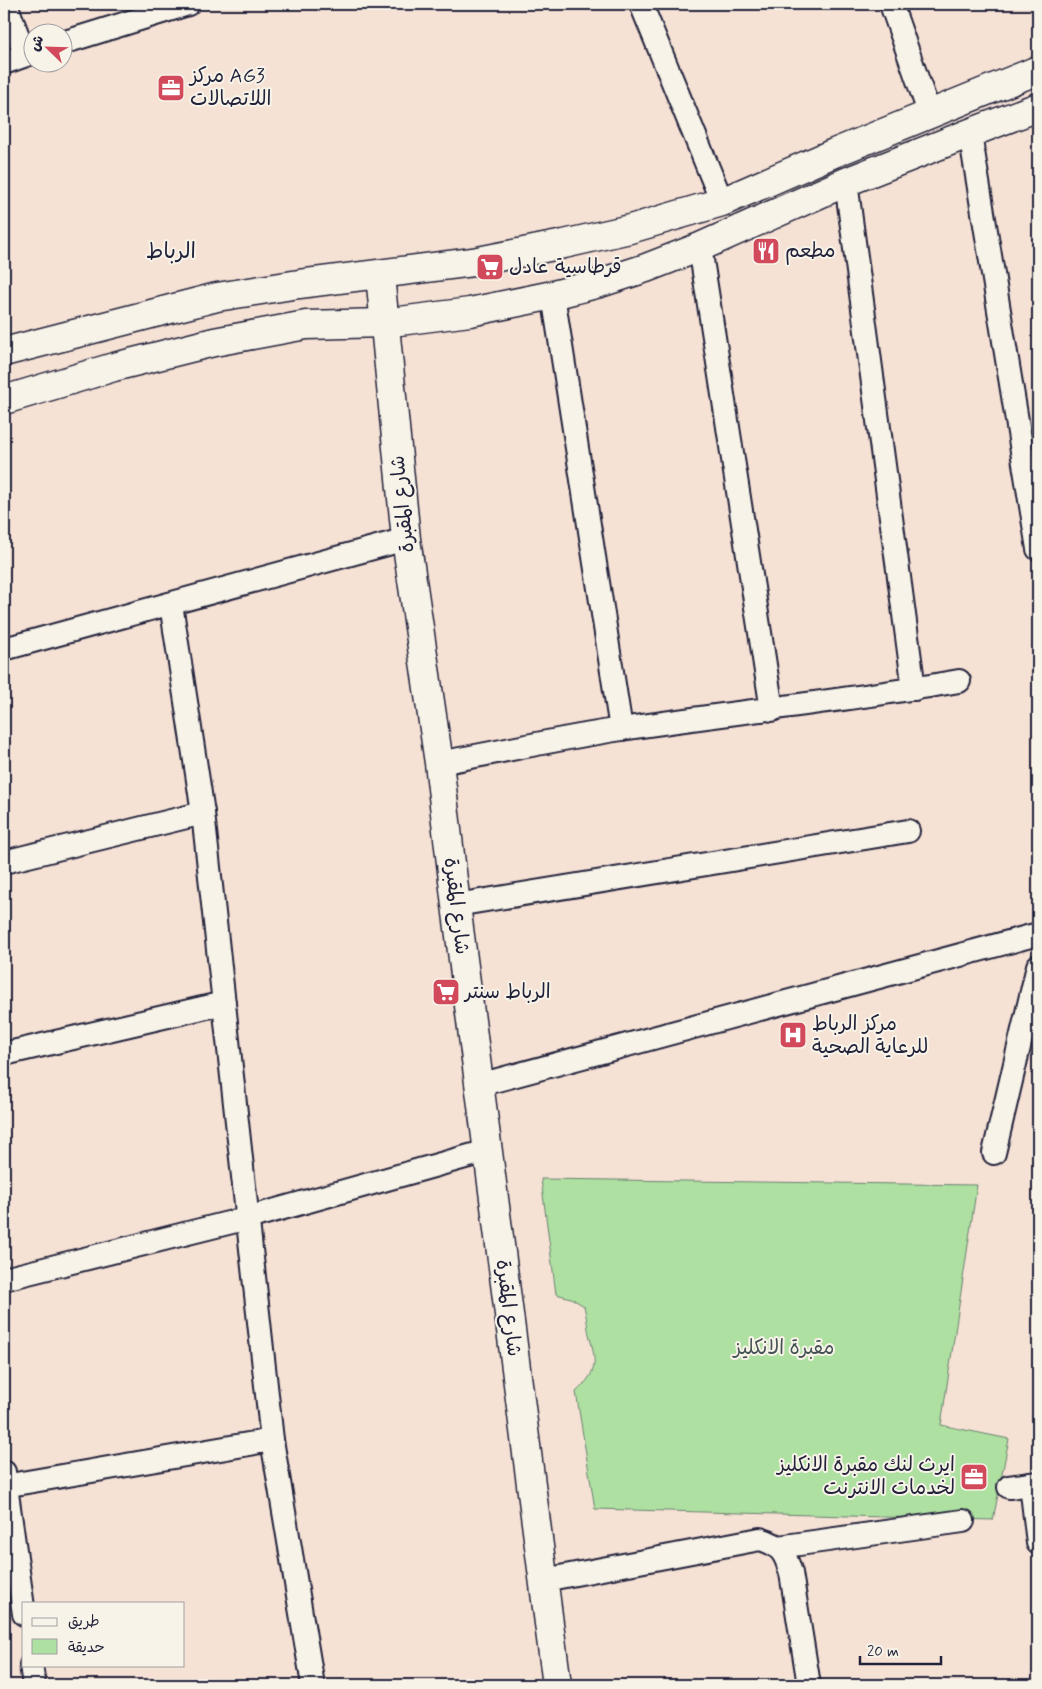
<svg xmlns="http://www.w3.org/2000/svg" width="1042" height="1689" viewBox="0 0 1042 1689" font-family="Mynerve,'Playpen Sans Arabic',sans-serif">
<rect width="100%" height="100%" fill="#f6e1d5"/>
<filter id="ink" filterUnits="userSpaceOnUse"><feTurbulence type="fractalNoise" baseFrequency=".02" numOctaves="2"/><feDisplacementMap in="SourceGraphic" scale="10" xChannelSelector="R" yChannelSelector="G"/><feConvolveMatrix kernelMatrix="1 2 1 2 8 2 1 2 1" color-interpolation-filters="sRGB"/></filter>
<g filter="url(#ink)">
<path fill="#aee0a1" stroke="#68816e" d="M541,1179L977,1185L941,1425L1009,1439L993,1520L595,1509L576,1392C597,1372 597,1365 590,1338C587,1328 587,1317 584,1306L571,1298L556,1294Z"/>
<g fill="none" stroke-linecap="round" stroke-linejoin="round">
<defs>
<g id="street">
<path d="M6,4L25,55"/>
<path d="M641,4L722,202"/>
<path d="M891,4L930,115"/>
<path d="M62,43L188,4"/>
<path d="M4,63L32,53"/>
<path d="M970,133L1038,549"/>
<path d="M846,182L914,689"/>
<path d="M700,247L772,710"/>
<path d="M553,295L621,729"/>
<path d="M171,604L203,813L272,1440L313,1685"/>
<path d="M4,649L406,539"/>
<path d="M439,763C500,752 560,738 622,729C734,712 847,701 959,681"/>
<path d="M4,862L203,813"/>
<path d="M456,905L908,831"/>
<path d="M4,1054L224,1003"/>
<path d="M479,1085L1038,934"/>
<path d="M994,1153L1038,966"/>
<path d="M4,1279L248,1218L487,1151"/>
<path d="M4,1472L24,1614"/>
<path d="M1031,1484L1038,1543"/>
<path d="M4,1486L272,1440"/>
<path d="M1009,1487L1038,1483"/>
<path d="M778,1547L963,1521"/>
<path d="M544,1580L760,1539C781,1545 785,1553 791,1573L809,1685"/>
<path d="M31,1665L34,1685"/>
</g>
<g id="secondary">
<path d="M380,275L406,539L439,763L456,905L557,1685"/>
<path d="M4,352L217,297L299,284L473,262L564,244L630,229L722,202L834,153L1038,70"/>
<path d="M4,400L114,367L214,342L306,325L384,323L470,312L553,295L600,283L646,268L700,247L846,182L970,133L1038,107"/>
</g>
</defs>
<use href="#street" stroke="#22223b" stroke-width="26"/>
<use href="#secondary" stroke="#22223b" stroke-width="31"/>
<use href="#street" stroke="#f7f3e8" stroke-width="22"/>
<use href="#secondary" stroke="#f7f3e8" stroke-width="28"/>
</g>
</g>
<defs>
<symbol id="office-square" viewBox="-11 -11 22 22"><rect x="-9" y="-9" width="18" height="18" rx="4" fill="#d1495b" stroke="#f7f3e8"/><path d="M-6-3h4V-5.5h4V-3h4V5H-6ZM-1-4.5V-3h2v-1.5ZM-6 0V1H6V0Z" fill="#fff"/></symbol>
<symbol id="restaurant-square" viewBox="-11 -11 22 22"><rect x="-9" y="-9" width="18" height="18" rx="4" fill="#d1495b" stroke="#f7f3e8"/><path d="M-5-6h1v4h1v-4h1v4h1v-4h1v5L-1.5 .5V6h-2V.5L-5-1ZM5-6V6H3V1.5H1.5Q1.5-4 5-6Z" fill="#fff"/></symbol>
<symbol id="supermarket-square" viewBox="-11 -11 22 22"><rect x="-9" y="-9" width="18" height="18" rx="4" fill="#d1495b" stroke="#f7f3e8"/><path d="M-6-5.5h2.5l.6 2H6L4.5 2H-2.5L-4.4-4H-6ZM-1.5 3.2a1.3 1.3 0 1 0 .1 0ZM3 3.2a1.3 1.3 0 1 0 .1 0Z" fill="#fff"/></symbol>
<symbol id="hospital-square" viewBox="-11 -11 22 22"><rect x="-9" y="-9" width="18" height="18" rx="4" fill="#d1495b" stroke="#f7f3e8"/><path d="M-5-5h3v3.5h4V-5h3V5h-3V1.5h-4V5h-3Z" fill="#fff"/></symbol>
</defs>
<g fill-rule="evenodd">
<use href="#office-square" x="155" y="72" width="32" height="32"/>
<use href="#restaurant-square" x="750" y="235" width="32" height="32"/>
<use href="#supermarket-square" x="474" y="251" width="32" height="32"/>
<use href="#supermarket-square" x="430" y="976" width="32" height="32"/>
<use href="#hospital-square" x="777" y="1019" width="32" height="32"/>
<use href="#office-square" x="958" y="1461" width="32" height="32"/>
</g>
<g text-anchor="middle" dominant-baseline="central" stroke-width="4" stroke-linejoin="round" paint-order="stroke">
<g font-size="20" fill="#22223b" stroke="#f7f3e8" text-anchor="start">
<text x="190" y="76">مركز AG3<tspan x="190" dy="23">اللاتصالات</tspan></text>
<text x="785" y="251">مطعم</text>
<text x="509" y="267">قرطاسية عادل</text>
<text x="465" y="992">الرباط سنتر</text>
<text x="812" y="1024">مركز الرباط<tspan x="812" dy="23">للرعاية الصحية</tspan></text>
<text x="955" y="1465" text-anchor="end">ايرث لنك مقبرة الانكليز<tspan x="955" dy="23">لخدمات الانترنت</tspan></text>
</g>
<g font-size="20" fill="#22223b" stroke="#f7f3e8">
<text transform="translate(403 504) rotate(-96)">شارع المقبرة</text>
<text transform="translate(456 906) rotate(83)">شارع المقبرة</text>
<text transform="translate(508 1308) rotate(83)">شارع المقبرة</text>
</g>
<g font-size="20" fill="#455254" stroke="#f7f3e8">
<text x="784" y="1348">مقبرة الانكليز</text>
</g>
<g font-size="22" fill="#22223b" stroke="#f7f3e8">
<text x="171" y="252">الرباط</text>
</g>
</g>
<rect width="1042" height="1689" fill="none" stroke="#f7f3e8" stroke-width="20"/>
<rect x="10" y="10" width="1022" height="1669" fill="none" stroke="#22223b" stroke-width="2" filter="url(#ink)"/>
<rect x="22" y="1602" width="162" height="65" fill="#f7f3e8" stroke="#a29fa3"/>
<rect x="32" y="1618" width="25" height="8" fill="#f7f3e8" stroke="#a29fa3"/>
<text x="68" y="1626" font-size="15" fill="#22223b">طريق</text>
<rect x="32" y="1639" width="25" height="15" fill="#aee0a1" stroke="#a29fa3"/>
<text x="68" y="1652" font-size="15" fill="#22223b">حديقة</text>
<g transform="translate(48 48) rotate(293)"><circle r="24" fill="#f7f3e8" stroke="#a29fa3"/>
<path d="M0-4L9 19L0 12L-9 19Z" fill="#d1495b"/>
<text y="-8" font-size="14" font-weight="bold" text-anchor="middle" fill="#22223b">ش</text>
</g>
<path d="M860 1656v8h81v-8" fill="none" stroke="#22223b" stroke-width="2.5"/>
<text x="867" y="1656" font-size="15" fill="#22223b" stroke="#f7f3e8" stroke-width="4" paint-order="stroke">20 m</text>
</svg>
